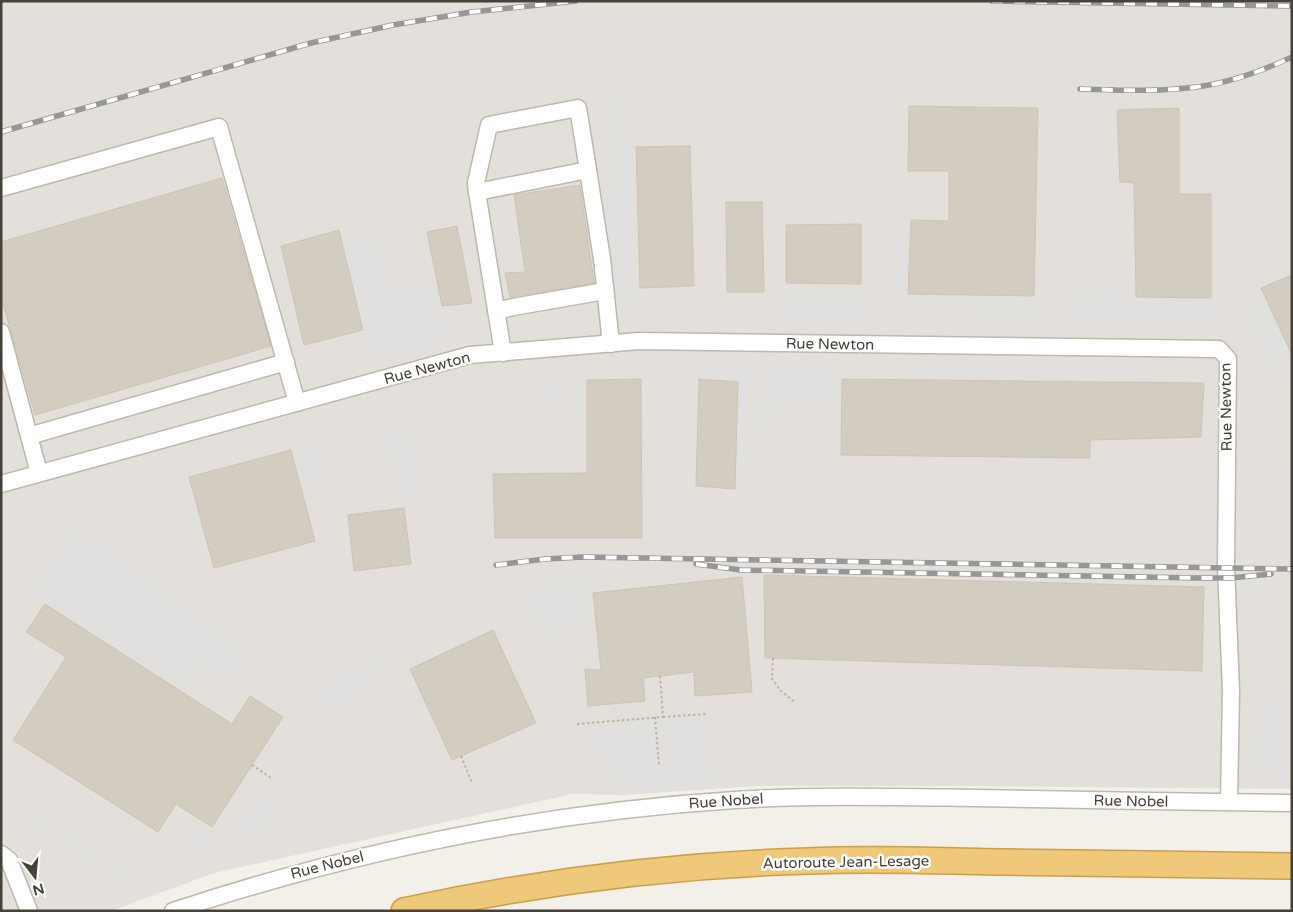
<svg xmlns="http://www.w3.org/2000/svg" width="1293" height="912" viewBox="0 0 1293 912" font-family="'Varela Round',sans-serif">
<rect width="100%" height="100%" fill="#f3f0ea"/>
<path fill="#e3dfdb" d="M1,1H1292V789L969,786H757L621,795L573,794L214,873L111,911H1Z"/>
<g fill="#e2e0de">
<path d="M630,90L637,308H619V315H609L600,185L612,186L616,241L612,157L611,91Z"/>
<path d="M579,168L584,186L510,199L505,180Z"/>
<path d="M899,217L914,218V295L993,296L1040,300L1039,316L894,314Z"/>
<path d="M375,229L392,292L420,287L436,286L453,343L409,356L405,341L407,350L371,359L338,237Z"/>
<path d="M1128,289V301H1222L1214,321L1073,319V291Z"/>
<path d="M776,291L860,293L863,319L775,318Z"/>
<path d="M1264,292L1292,343V396L1251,330V296Z"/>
<path d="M759,363L833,364L834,408L775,405V438L755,437Z"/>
<path d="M683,366H751L746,473L732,472V388L681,387Z"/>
<path d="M908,366L1146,369L1147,390L909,388Z"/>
<path d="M588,377L590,413L578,412V380Z"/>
<path d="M535,378L566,379V410L535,411Z"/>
<path d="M409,422L422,496H395L381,425Z"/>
<path d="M325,444L330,482L299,492L286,454Z"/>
<path d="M1291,468L1292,471V553L1284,549L1270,474Z"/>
<path d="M196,500L204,529L188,534L178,504Z"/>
<path d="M74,526L253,657L238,684L199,660L187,690L32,595Z"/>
<path d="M588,577L590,632L538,639L520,584Z"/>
<path d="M1254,585L1271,586L1268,654L1255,653Z"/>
<path d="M375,657L379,671L329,718L311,704L352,665Z"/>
<path d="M1254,698H1292V774L1281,779L1252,777Z"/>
<path d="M710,715L719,788L621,795L584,727Z"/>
<path d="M262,792L279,806L250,846L233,830Z"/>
<path d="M1,794L140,878L134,890L1,808Z"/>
<path d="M186,822L220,845L198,854L178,835Z"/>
</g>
<g fill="#d3ccc0" stroke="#cec4b4">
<path d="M909,106L1038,108L1034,296L908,294L911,220L949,221V171H908Z"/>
<path d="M1179,108V194H1211V298L1136,297L1134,183L1120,182L1117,110Z"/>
<path d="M690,146L694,286L640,288L636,147Z"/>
<path d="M222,178L271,346L35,415L1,297V242Z"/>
<path d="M580,185L594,283L510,297L505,273L525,272L514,195Z"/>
<path d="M726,202H762L764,292H727Z"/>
<path d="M861,224V284L786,283V225Z"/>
<path d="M457,226L472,303L442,306L427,232Z"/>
<path d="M339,230L363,330L304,345L281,246Z"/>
<path d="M1292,275V355L1261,288Z"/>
<path d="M641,379L642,538H495L493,474L587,473V380Z"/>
<path d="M699,379L738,382L735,489L696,486Z"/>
<path d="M842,379L1204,383L1201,437L1090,440V458L841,455Z"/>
<path d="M291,450L315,541L214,568L189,477Z"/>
<path d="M404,508L411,564L354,571L348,515Z"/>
<path d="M764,575L1204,587L1202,671L765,658Z"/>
<path d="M742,577L752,692L695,696L694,672L643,678L645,701L588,706L585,669L601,670L593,593Z"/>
<path d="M45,604L232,724L250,696L283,717L212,827L176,804L158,832L13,740L66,657L26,632Z"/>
<path d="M493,630L536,723L452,760L410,669Z"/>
</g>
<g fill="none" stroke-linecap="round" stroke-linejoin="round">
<defs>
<g id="minor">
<path d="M1,188L219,127L297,403"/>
<path d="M477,192L588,170L602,259L611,344"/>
<path d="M496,311L513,307L605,291"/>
<path d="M1,332L39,473"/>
<path d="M503,353L477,192L476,183L489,125L578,108L588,170"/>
<path d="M29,436L286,362"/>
<path d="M1,484L470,355L639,341L1219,349L1228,359L1226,567L1231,690L1229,802"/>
<path d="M1,854L9,860L29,911"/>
<path d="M173,911C355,851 543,812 735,800C816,795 898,797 979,798C1083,800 1188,802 1292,803"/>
</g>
<path id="highway" d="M404,911C537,882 672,865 808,861C874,858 939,861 1005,862C1101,863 1196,865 1292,866"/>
</defs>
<use href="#minor" stroke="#beb8ad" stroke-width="19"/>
<use href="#highway" stroke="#cd9e49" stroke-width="28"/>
<g stroke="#beb3a0" stroke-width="2" stroke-dasharray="2.5 2.5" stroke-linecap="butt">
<path d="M773,658L772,679L781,691L796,703"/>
<path d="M655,717L659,766"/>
<path d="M663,717L706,714"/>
<path d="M577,724L663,717L660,676"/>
<path d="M461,756L472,783"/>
<path d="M252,765L271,778"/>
</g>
<use href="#minor" stroke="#fff" stroke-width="16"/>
<use href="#highway" stroke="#efc879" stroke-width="25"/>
<defs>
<g id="rail">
<path d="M992,1L1292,6"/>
<path d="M1080,89C1118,90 1158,92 1196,87C1229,83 1262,71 1292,57"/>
<path d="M1,132L311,43L393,25L472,12L576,1"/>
<path d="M696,564L741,570L1199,578H1231L1271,574"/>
<path d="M496,565L545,559L582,557L1292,569"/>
</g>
</defs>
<use href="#rail" stroke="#979797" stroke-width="5.5"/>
<use href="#rail" stroke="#fff" stroke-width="4" stroke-dasharray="11" stroke-linecap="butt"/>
</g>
<g text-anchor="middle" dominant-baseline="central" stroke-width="5" stroke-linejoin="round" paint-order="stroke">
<g font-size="15" fill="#464139" stroke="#fff">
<text transform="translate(830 344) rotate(1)">Rue Newton</text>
<text transform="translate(427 368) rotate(-15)">Rue Newton</text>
<text transform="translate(1226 407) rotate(-91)">Rue Newton</text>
<text transform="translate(726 801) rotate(-4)">Rue Nobel</text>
<text transform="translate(1131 801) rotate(1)">Rue Nobel</text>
<text transform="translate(846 862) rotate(-1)">Autoroute Jean-Lesage</text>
<text transform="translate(327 865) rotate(-14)">Rue Nobel</text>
</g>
</g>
<rect width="1293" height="912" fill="none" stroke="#464139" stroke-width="5"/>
<g transform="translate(35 877) rotate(164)" stroke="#ffffff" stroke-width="4" paint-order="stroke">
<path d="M0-4L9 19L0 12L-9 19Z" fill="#464139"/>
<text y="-8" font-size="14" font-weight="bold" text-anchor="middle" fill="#464139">N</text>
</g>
</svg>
